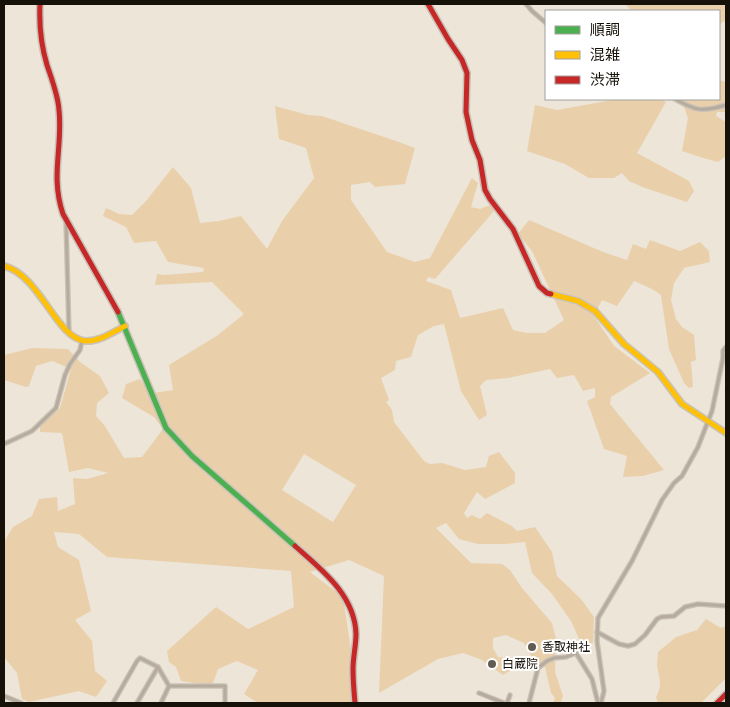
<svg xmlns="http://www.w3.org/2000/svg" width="730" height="707" viewBox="0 0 730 707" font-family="Raleway,'Noto Sans JP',sans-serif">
<rect width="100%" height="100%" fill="#ede5d8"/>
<g fill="#e9d0ab" fill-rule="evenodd">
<path d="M625,4H726V22L724,21L719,25V11H632Z"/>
<path d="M719,80L726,82V112H717L716,116L726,122V156L718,162L703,158L682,151L688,118L681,99H719Z"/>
<path d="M618,99H660L666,102L637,153L689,181L694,191L687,202L645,188L629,181L622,173L614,178H589L565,164L527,151L535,105L557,110Z"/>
<path d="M275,106L308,115L322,116L399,142L415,148L405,184L375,187L370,182L351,185V200L387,252L415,262L430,258L472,178L478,183L471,207L480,209L490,205L494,211L435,279L428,277L426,281L451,290L460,318L503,308L513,330L527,333H545L564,320L532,251L518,234L529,220L603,252L627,260L633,244L646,249L650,240L680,251L700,242L709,251L710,262L684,268L674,283L671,300L676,319L682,327L694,335L696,360L691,362L693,387L689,388L684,383L669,349L661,295L652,289L634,281L617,306L602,300L594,316L614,346L650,373L611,397L610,404L664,470L643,476L623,477L627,456L604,449L587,401L595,397V388L583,391L574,375L557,378L550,369L508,378L486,380L480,386L487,415L479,420L461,391L444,324L434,326L418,335L411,357L396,361L395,370L381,378L389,400L386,402L392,410L394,422L424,461L430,464L442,463L465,470L486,467L489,456L499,452L515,473V483L485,499L477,492L464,513L467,518L472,515L480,519L487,513L512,526L517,531L535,527L552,552L557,576L581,599L594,617L593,643L586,645L580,641L571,621L552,594L532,573L525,542L505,544H478L459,539L446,523L436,528L471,563L502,564L510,570L522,588L552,623L556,639L555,672L563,696L561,703H553L555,698L551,693L545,667L533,664L531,656L524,643L506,635L493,638V648L498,657L514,659L511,670L503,675L480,659L463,653L438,659L379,693L384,576L349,560L310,572L343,597L359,703H258L244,694L258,670L237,661L218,669L212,686L181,681L176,667L169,662L167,651L216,607L248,629L294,607L291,571L107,557L79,534L54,532L58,547L79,560L91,611L75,620L92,641L95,671L107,681L96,697L79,691L29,702L22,699L17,673L4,657V542L13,527L32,516L39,499L57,497L58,511L75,504L73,478L87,479L108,473L88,468L69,472L62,433L40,432V426L60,408L71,369L52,361L36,366L29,386L26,387L4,380V355L32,348L68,349L80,362L100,376L109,393L97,403L96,416L105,426L124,458L142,457L163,429L154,417L122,398L126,384L140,379L147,389L153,393L173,390L169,365L218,335L244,314L212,282L155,285L157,274L164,275L203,272L204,268L168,262L156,241L134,243L126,227L103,216L106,208L119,214L132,215L146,201L173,167L191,188L200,223L219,221L241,216L267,249L282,221L314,178L306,148L279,139ZM304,454L356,485L333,522L282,490Z"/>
<path d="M706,619L721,628L726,626V678L701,703H658L656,697C663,684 659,679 657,665C657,661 658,656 658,652L676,637L697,630Z"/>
</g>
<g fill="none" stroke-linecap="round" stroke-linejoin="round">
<defs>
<g id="street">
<path d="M526,4L532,11L546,23"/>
<path d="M675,99C696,111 702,112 726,105"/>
<path d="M66,221L69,333"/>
<path d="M4,444L32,431L56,408L65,375L70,364L80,350L82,340"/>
<path d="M597,632L619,644L628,646L635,644L645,635L657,619L661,617L674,616L685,607L698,604L726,606"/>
<path d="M479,693L504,703"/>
<path d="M4,696L21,703"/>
<path d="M113,703L137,661L140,658L158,667L169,686H225V703"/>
<path d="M137,703L158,667"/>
<path d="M161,703L169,686"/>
<path d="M507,703L510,695"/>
<path d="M529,703L538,668L547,661L554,658L566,657L576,653L592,679L598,703"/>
<path d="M601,703L604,691L597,641L598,618L632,561L662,500L674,483L682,476L698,447L712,411L723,358V351L726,347"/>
</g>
<path id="fast" d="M118,312L166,428L192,456L295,546"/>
<g id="slow">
<path d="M4,266C40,275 56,338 85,341C99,342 113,332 125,326"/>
<path d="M551,294L578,301L595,311L624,344L658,372L682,404L726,433"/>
</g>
<g id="jam">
<path d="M40,4C39,25 41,45 47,65C52,80 58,95 59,110C63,147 50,176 63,214L118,312"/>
<path d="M428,4L448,39L462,60L467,73L466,112L472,140L480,160L485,190L490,199L513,229L539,286L547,293L551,294"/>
<path d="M295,546C321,569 355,595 356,634C356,646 353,657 353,669C353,680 354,692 355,703"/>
<path d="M717,703L726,694"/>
</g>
</defs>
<use href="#street" stroke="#c9c2b9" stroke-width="5.5"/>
<use href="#fast" stroke="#c9c2b9" stroke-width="8"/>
<use href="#slow" stroke="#c9c2b9" stroke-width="8"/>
<use href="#jam" stroke="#c9c2b9" stroke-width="8"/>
<use href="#street" stroke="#b7ac9c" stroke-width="3"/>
<use href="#fast" stroke="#4caf50" stroke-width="5"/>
<use href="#slow" stroke="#ffc107" stroke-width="5"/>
<use href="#jam" stroke="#c62828" stroke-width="5"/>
</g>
<g fill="#615b51" stroke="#fff" stroke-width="2">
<circle cx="532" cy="647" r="5"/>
<circle cx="492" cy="664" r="5"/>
</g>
<g text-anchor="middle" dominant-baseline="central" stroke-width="4" stroke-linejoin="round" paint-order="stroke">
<g font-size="12" fill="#161109" stroke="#fff" text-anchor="start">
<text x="542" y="647">香取神社</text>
<text x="502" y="664">白蔵院</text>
</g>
</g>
<rect width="730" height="707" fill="none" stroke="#161109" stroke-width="10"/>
<rect x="545" y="10" width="175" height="90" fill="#ffffff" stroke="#a2a09d"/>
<rect x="555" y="26" width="25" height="8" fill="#4caf50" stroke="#a2a09d"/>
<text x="590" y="35" font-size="15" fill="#161109">順調</text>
<rect x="555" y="51" width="25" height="8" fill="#ffc107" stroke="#a2a09d"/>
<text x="590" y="60" font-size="15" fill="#161109">混雑</text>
<rect x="555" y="76" width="25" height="8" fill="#c62828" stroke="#a2a09d"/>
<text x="590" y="85" font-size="15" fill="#161109">渋滞</text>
</svg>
